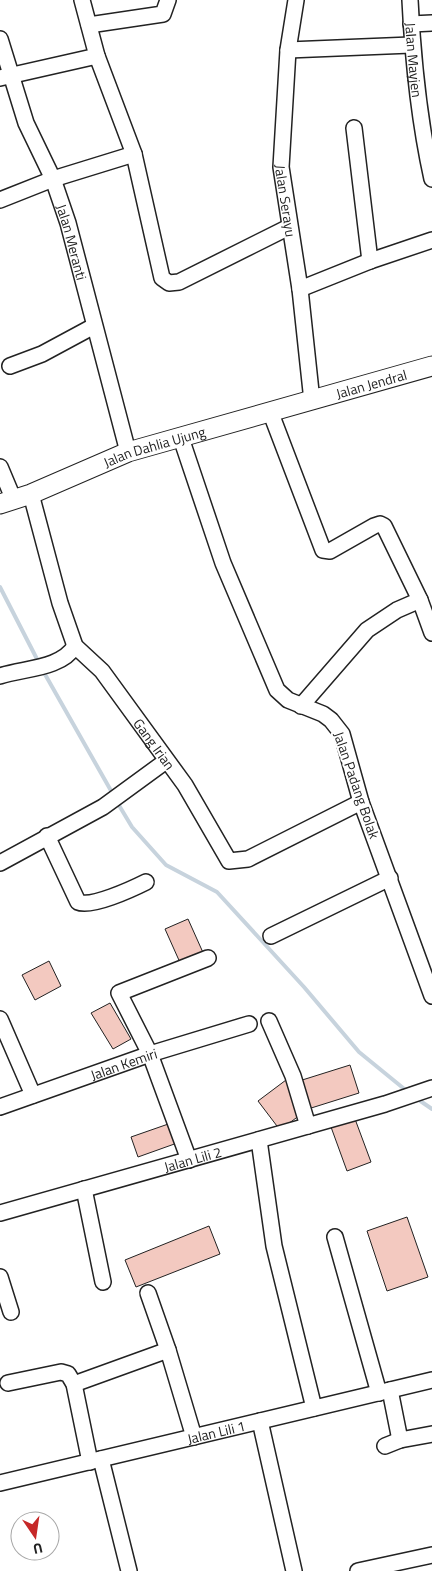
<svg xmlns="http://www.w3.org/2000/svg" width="432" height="1571" viewBox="0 0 432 1571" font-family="'Titillium Web',sans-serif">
<rect width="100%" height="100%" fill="#fff"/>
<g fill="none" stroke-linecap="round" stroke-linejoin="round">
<g stroke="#c7d3dd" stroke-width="4">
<path d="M0,587L39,663"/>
<path d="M42,669L114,796"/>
<path d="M117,802L132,827L166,865L217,892L304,987L359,1052L408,1092"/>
<path d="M416,1098L432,1109"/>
</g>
</g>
<g fill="#f3c9c0" stroke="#222">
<path d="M188,919L205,957L182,967L165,929Z"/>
<path d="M49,961L61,986L35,1000L22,975Z"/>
<path d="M110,1003L131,1039L113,1049L91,1013Z"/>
<path d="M350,1065L359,1093L308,1109L299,1081Z"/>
<path d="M286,1080L308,1109L280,1130L258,1101Z"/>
<path d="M355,1119L371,1162L347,1171L331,1127Z"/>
<path d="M174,1122L180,1142L138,1157L131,1137Z"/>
<path d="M407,1217L428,1277L387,1291L367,1231Z"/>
<path d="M209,1226L220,1254L136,1287L125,1260Z"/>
</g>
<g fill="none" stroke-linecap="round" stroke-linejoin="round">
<defs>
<g id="minor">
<path d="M82,0L97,56L134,154L162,278L169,283L179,282L289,227"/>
<path id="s1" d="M296,0L288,50L281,167L300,289L312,401"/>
<path id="s2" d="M410,0C413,61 419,120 432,179"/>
<path d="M411,24L432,23"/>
<path d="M89,25L163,14L168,0"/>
<path id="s3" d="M0,39L26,123L53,179L68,223L128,452"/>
<path d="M288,50L411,45"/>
<path d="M0,78L97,56"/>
<path d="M354,128L370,261"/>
<path d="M0,200L53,179L134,154"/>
<path d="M300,289L370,261L432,240"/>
<path d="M10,366L42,354L94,326"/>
<path d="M270,411L323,550L330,551L374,526L380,524L384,526L420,600L432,633"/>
<path d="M181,438L223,563L277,690L288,700L323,714L331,720L342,734L361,802L432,996"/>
<path d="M0,467L13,498"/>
<path id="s4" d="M31,494L60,603L75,646L102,671L185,785L229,861L248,859L361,802"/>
<path d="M0,676C24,668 61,669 75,646"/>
<path d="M301,706L367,630L397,610L420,600"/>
<path d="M47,836L78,902C91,908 132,889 146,882"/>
<path d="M0,863L103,807L166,761"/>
<path d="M271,936L390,878"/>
<path d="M0,1019L33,1095"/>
<path d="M269,1021L293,1076L308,1126"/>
<path id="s5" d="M0,1107L150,1054L249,1024"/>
<path d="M259,1140L274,1246L314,1408"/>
<path d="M189,1160L150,1054L119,993L208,958"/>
<path d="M84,1189L103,1282"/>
<path id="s6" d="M0,1213L385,1104L432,1088"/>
<path d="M335,1237L379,1393"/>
<path d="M0,1277L11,1312"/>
<path d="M148,1293L168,1350"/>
<path d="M8,1383L61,1372L68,1374L74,1384L90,1462"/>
<path d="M74,1384L168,1350L194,1437"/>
<path d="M390,1390L400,1440"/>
<path d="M260,1421L294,1571"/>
<path d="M385,1446L400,1440L432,1434"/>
<path d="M101,1459L129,1571"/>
<path id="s7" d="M0,1483L432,1380"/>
<path d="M358,1571L432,1555"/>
</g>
<g id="major">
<path id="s8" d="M0,504L31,494L128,452L432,366"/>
</g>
</defs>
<use href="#minor" stroke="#222" stroke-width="18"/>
<use href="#major" stroke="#222" stroke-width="21"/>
<use href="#minor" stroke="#fff" stroke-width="15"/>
<use href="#major" stroke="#fff" stroke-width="19"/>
</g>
<g text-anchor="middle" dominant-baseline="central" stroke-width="4" stroke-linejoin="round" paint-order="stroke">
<g font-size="14" fill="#222" stroke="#fff">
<text stroke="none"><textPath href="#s2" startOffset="60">Jalan Mayjen</textPath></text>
<text stroke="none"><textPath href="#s1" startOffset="202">Jalan Serayu</textPath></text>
<text stroke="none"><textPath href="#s3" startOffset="216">Jalan Meranti</textPath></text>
<text stroke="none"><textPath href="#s8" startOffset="391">Jalan Jendral</textPath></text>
<text stroke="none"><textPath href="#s8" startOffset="165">Jalan Dahlia Ujung</textPath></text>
<text stroke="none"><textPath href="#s4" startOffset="285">Gang Irian</textPath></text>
<text transform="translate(357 785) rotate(71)">Jalan Padang Bolak</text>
<text stroke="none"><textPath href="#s5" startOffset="131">Jalan Kemiri</textPath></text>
<text stroke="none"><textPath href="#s6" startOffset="200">Jalan Lili 2</textPath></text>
<text stroke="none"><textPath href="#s7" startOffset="222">Jalan Lili 1</textPath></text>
</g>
</g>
<g transform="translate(35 1536) rotate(167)"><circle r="24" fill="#ffffff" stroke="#a7a7a7"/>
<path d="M0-4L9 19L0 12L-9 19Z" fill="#c62828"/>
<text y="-8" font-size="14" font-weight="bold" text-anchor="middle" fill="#222222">U</text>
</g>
</svg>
